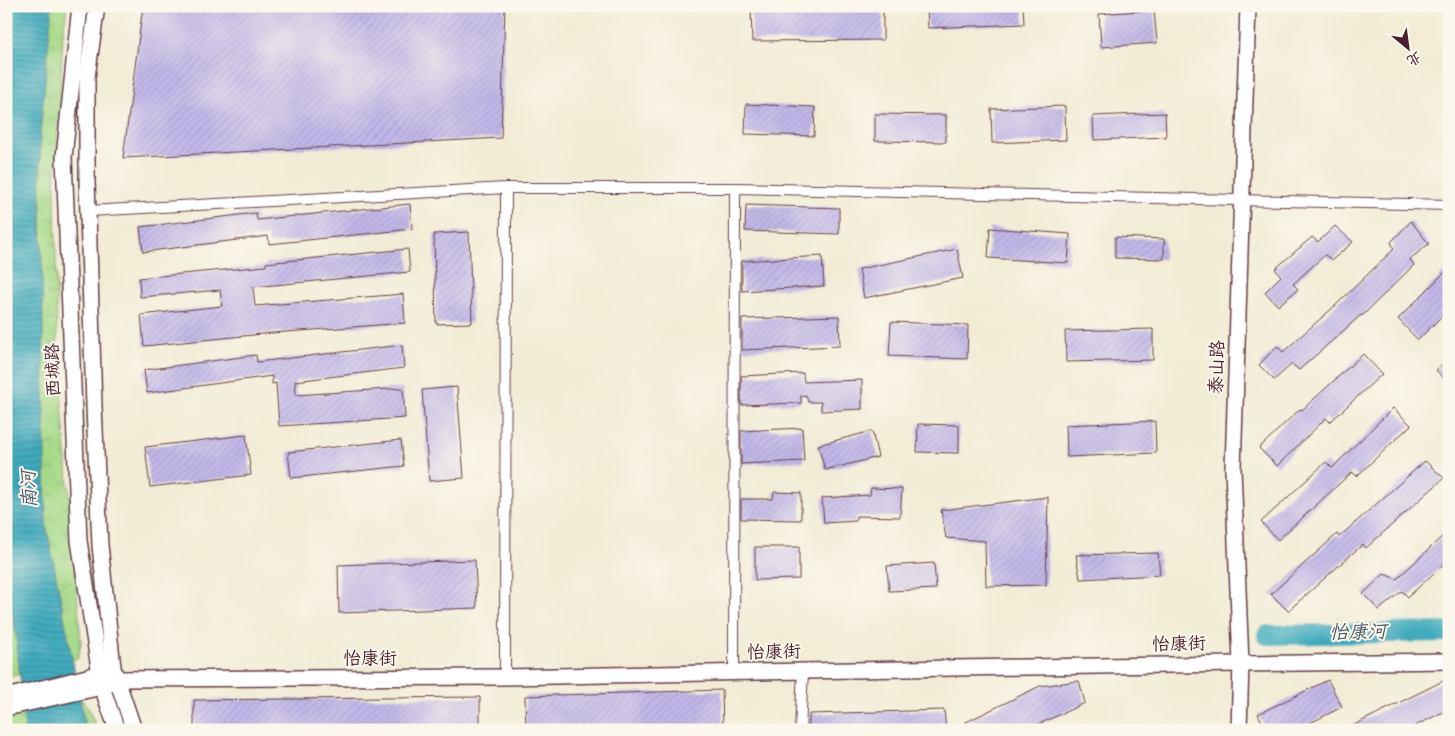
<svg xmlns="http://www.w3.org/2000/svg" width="1455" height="736" viewBox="0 0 1455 736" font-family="Kalam,'LXGW WenKai TC',sans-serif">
<defs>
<pattern id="park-tufts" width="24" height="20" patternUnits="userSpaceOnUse" patternTransform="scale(1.25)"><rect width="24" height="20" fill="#a6d988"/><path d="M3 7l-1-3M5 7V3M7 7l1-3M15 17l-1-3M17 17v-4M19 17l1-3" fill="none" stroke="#90ba76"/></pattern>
<pattern id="water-rules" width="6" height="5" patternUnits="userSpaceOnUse" patternTransform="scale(1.25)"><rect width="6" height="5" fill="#3fabbe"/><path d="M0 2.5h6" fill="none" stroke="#378b9b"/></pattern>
<pattern id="building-hatch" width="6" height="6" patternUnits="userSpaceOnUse" patternTransform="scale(1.25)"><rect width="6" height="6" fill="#c2b8e9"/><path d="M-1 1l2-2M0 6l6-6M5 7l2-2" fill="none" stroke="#a89ec8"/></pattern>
</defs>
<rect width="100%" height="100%" fill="#fbf7ec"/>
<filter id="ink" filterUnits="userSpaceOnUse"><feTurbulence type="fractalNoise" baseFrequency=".02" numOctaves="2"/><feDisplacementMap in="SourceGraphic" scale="10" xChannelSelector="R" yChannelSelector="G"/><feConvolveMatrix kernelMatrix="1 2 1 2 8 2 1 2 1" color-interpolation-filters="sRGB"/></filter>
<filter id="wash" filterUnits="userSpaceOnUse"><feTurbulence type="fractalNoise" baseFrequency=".0096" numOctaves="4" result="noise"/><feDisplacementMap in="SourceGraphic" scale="20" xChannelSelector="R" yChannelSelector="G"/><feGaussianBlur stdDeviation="1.12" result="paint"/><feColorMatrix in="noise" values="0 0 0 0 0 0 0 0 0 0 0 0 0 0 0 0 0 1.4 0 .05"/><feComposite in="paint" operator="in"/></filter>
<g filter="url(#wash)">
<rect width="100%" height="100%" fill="#f2ecd6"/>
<g fill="url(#park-tufts)" stroke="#787c5a">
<path d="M6,6H67L63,33L55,185L57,340L81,643L78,658L6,678Z"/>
<path d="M80,698L88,707L97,730H6V719Z"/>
</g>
<path fill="url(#water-rules)" stroke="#446574" d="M6,6H52L40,135L46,524L86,730H25L16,635L6,572Z"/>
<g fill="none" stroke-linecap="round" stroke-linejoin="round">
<path stroke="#3fabbe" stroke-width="20" d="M1267,635L1449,632"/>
</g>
<g id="blocks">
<g fill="url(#building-hatch)">
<path d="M143,6H505L501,138L123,158Z"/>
<path d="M751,6H883V40L752,41Z"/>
<path d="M927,6H1023L1024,24L928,28Z"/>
<path d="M1154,10L1157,43L1101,47L1099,14Z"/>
<path d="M746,104L815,107L814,136L745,134Z"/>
<path d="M1065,106L1066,140L992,143L991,109Z"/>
<path d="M1165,113L1166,137L1094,140L1093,116Z"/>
<path d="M875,114L946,115V142L875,141Z"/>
<path d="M410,204L412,229L269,244L268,236L143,252L140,227L256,213L257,220Z"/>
<path d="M746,205L839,208V234L745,231Z"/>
<path d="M1411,221L1429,244L1410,259L1414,265L1362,316L1361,315L1299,370L1292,364L1274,380L1259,365L1277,346L1283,352L1336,305L1394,249L1391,242Z"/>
<path d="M1335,226L1353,242L1332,260L1325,255L1293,284L1298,289L1278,306L1265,292L1281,276L1275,269L1312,237L1318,242Z"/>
<path d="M990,228L1070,234L1068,263L988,258Z"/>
<path d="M469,232L472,323L436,324L434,234Z"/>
<path d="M1115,237L1164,239V259L1115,258Z"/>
<path d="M408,249L410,272L253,287L255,306L403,294L405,323L273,333L144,346L141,315L222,306L220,290L140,297L139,278L266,266V263Z"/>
<path d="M957,249L963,278L864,298L859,269Z"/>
<path d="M822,256L824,286L742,291V261Z"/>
<path d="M1449,268V309L1418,340L1398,319Z"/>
<path d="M839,316L840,346L742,350V319Z"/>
<path d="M891,322L968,325L967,359L889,356Z"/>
<path d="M1153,329V360L1066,362L1065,331Z"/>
<path d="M402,345L404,368L295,381L296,395L403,388L405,418L279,426L276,383L272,384V376L147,393L144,370L256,355L257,362Z"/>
<path d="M1363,354L1382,374L1330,422L1326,418L1277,466L1259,448L1300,409L1302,410Z"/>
<path d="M1449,358V384L1436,370Z"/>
<path d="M803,373L804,382L862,380V409L821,411V402H808L806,395L801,396V403L741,405V376Z"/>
<path d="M457,387L464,478L429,481L422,390Z"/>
<path d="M1393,408L1411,425L1357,476L1352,472L1278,540L1261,522L1326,462L1332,468Z"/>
<path d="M1155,421L1156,453L1067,457L1066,425Z"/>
<path d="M918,424L959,425V453L917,452Z"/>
<path d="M802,428L804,461L741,464V431Z"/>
<path d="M872,431L878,457L825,470L818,445Z"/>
<path d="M246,435L251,475L150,487L145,447Z"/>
<path d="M401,440L404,466L291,478L288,452Z"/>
<path d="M1425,461L1444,478L1366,548L1363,544L1288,611L1271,594L1337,534L1339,537Z"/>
<path d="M871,488L902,489L900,517L856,516V521L824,523L822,498L870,495Z"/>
<path d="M774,492L801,493V520L741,519V499H773Z"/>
<path d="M1048,497L1046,585L986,586L985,541L946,538L941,510Z"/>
<path d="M1449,530V559L1408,597L1402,591L1379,610L1363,594L1384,574L1397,579Z"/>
<path d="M755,547H799V579L755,580Z"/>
<path d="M1158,553L1160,575L1080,579L1076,555Z"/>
<path d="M475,560L477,608L339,613L338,565Z"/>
<path d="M934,563L936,589L889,591L887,566Z"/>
<path d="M1328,680L1342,707L1296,730H1266L1258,714Z"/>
<path d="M1445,680L1449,686V709L1407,730H1344Z"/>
<path d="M1079,681L1085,703L1026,730H968L966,722L1040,686Z"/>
<path d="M722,690L723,730H526L525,696Z"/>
<path d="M480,697V730H194V700Z"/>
<path d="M944,710L946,730H809V714Z"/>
</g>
</g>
</g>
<g filter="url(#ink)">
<use href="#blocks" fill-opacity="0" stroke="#633e45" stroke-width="1"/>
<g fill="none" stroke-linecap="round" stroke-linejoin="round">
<defs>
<g id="street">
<path d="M88,211L506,188H735L1449,205"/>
<path d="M734,672L735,188"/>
<path d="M505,677L506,188"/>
<path d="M800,730L803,671"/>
</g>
<g id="secondary">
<path d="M80,6L64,157L79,541L102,687L117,730"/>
<path d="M97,6L87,77V181L94,406L100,545L113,668L134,730"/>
<path d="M6,697L87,677L109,670"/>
<path d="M6,708L102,687L117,679L505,677L952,668L1449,661"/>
<path d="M1239,730L1241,663L1233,469L1248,6"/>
</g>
</defs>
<use href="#street" stroke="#633e45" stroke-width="12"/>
<use href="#secondary" stroke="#633e45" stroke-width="18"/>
<use href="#street" stroke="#fff" stroke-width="10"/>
<use href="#secondary" stroke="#fff" stroke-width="15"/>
</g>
</g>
<g text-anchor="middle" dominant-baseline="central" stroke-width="4" stroke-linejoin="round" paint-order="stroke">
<g font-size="18" fill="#4a1f2b" stroke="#fbf7ec">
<text transform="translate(1218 367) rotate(-88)">泰山路</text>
<text transform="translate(54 370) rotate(-92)">西城路</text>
<text transform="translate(1179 645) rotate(-1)">怡康街</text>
<text transform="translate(774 653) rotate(-1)">怡康街</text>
<text x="370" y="659">怡康街</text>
</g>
<g font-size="19" font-style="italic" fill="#465766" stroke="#fbf7ec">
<text transform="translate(30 489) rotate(-93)">南河</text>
<text transform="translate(1358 633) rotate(-1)">怡康河</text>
</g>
</g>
<rect width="1455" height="736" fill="none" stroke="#fbf7ec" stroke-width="25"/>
<g transform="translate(1408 48) rotate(151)" stroke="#fbf7ec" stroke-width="4" paint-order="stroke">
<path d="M0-4L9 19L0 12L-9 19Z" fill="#4a1f2b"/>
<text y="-8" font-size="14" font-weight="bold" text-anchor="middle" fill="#4a1f2b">北</text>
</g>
</svg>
